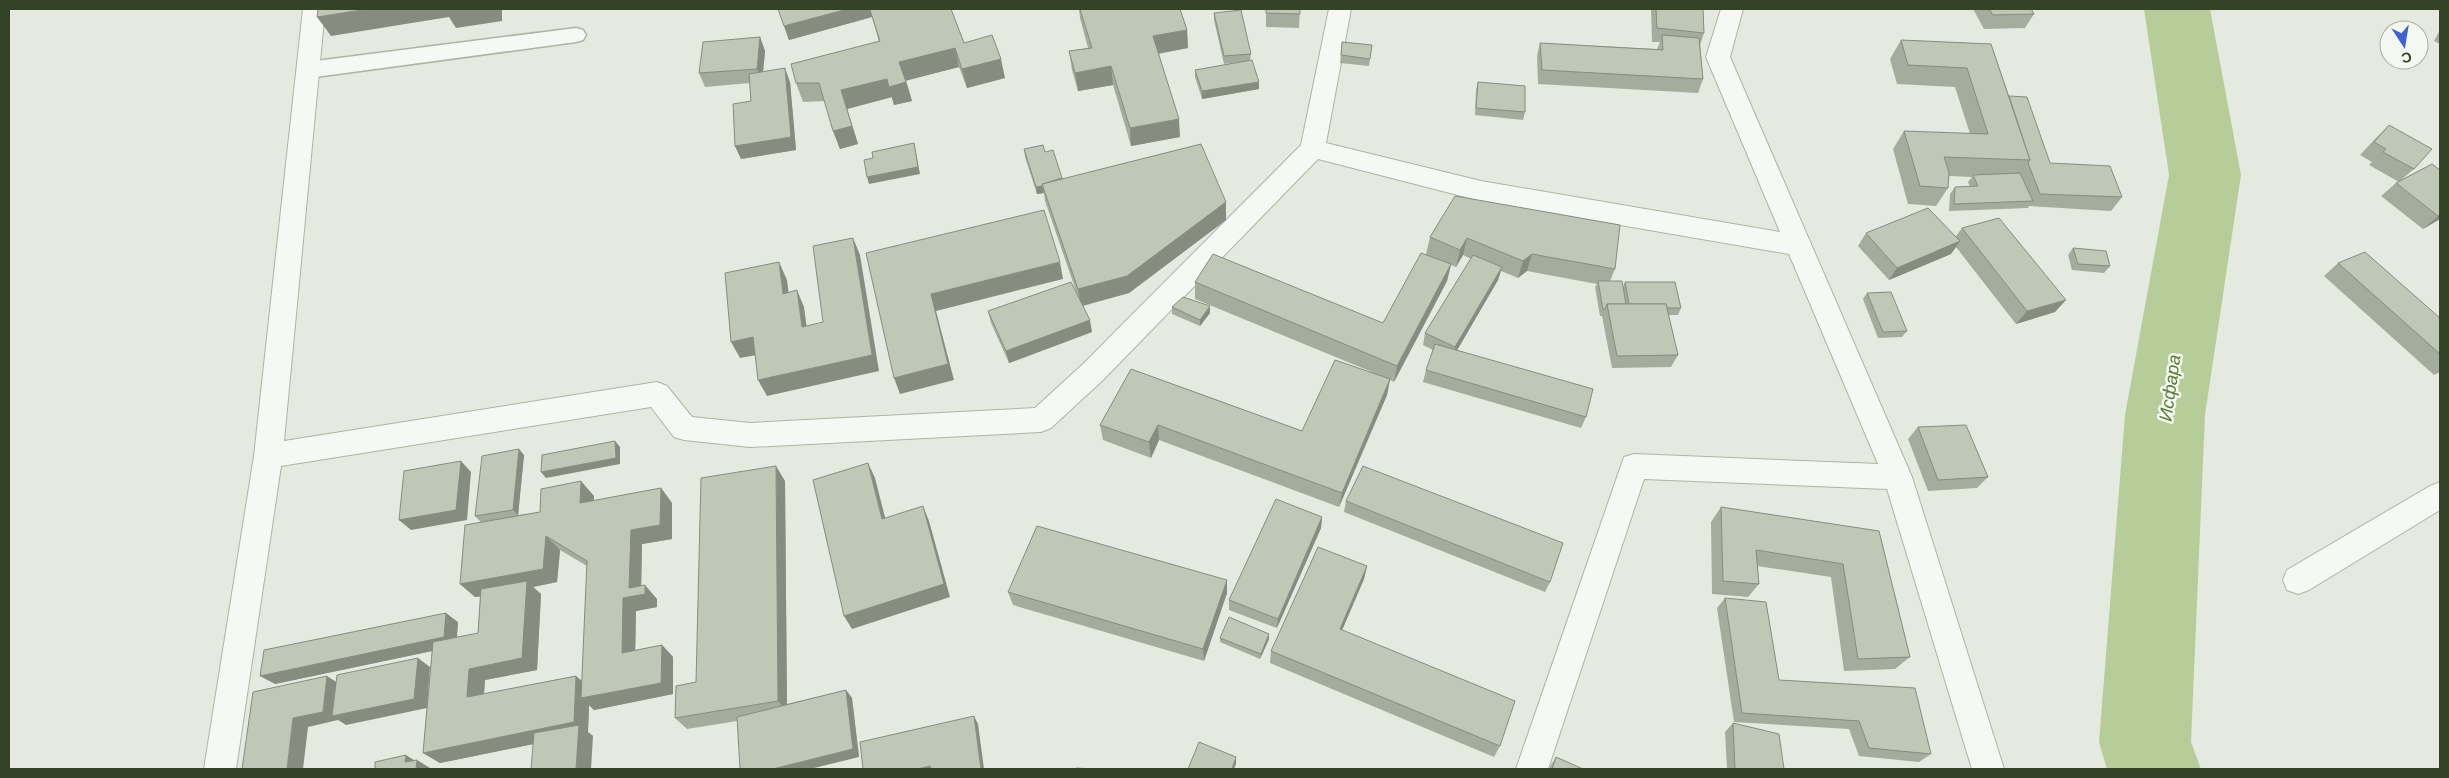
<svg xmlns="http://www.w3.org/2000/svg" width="2449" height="778" viewBox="0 0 2449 778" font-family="Helvetica,sans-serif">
<rect width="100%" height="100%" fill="#e5eae0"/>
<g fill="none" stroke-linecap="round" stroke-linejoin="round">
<path fill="#b7cd99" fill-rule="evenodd" d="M2144,9H2210L2241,175L2205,415L2191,742L2201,769H2107L2099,742L2125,415L2169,175Z"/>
<defs>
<path id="lane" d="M576,28L583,30L586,35L583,40L576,42L308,78L300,75L297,70L300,65L308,62Z"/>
<g id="street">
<path d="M303,9H325L284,441L657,382L667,386L692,417L750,423L1035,408L1083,364L1301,145L1329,9H1351L1326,143L1481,181L1780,232L1706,57L1721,9H1743L1730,57L1912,477L2004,769H1972L1887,489L1644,479L1548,769H1516L1624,457L1634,454L1878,464L1789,254L1481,201L1318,159L1103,380L1051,428L1041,432L750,447L684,440L674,437L651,407L281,466L236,769H204L254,456Z"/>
<path d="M2440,482V510L2309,590L2298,594L2287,590L2283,580L2287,570L2430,486Z"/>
</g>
</defs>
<use href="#lane" stroke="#acb5a5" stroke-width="3"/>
<use href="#street" stroke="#acb5a5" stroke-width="2"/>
<use href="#lane" fill="#f6f8f4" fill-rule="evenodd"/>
<use href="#street" fill="#f6f8f4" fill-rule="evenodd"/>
</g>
<g fill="#a4ac9d" fill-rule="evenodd">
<path d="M778,9H951L964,43L1005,78L967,88L959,67L906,80L912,101L894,105L892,97L847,109L858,144L840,149L833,131L825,101L803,102L796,83L879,42L872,17L789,40Z"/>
<path d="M1079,9H1180L1187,30L1188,48L1159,54L1180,137L1131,146L1113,85L1078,91L1072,70L1069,51L1088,48L1080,18Z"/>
<path d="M1266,9H1300L1299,28L1266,27Z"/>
<path d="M1651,9H1703L1704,33L1700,45L1703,79L1698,93L1538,84L1537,56L1540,43L1657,49L1660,42H1652Z"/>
<path d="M1973,9H2031L2034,14L2025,28L1984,29Z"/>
<path d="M1214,13L1251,54L1250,60L1259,82V89L1202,99L1195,77V70L1239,62L1224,64L1214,20Z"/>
<path d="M2440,30V44L2434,41Z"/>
<path d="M760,37L765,51L763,72L790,82L796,150L741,159L735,146L751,101L750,83L705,87L699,73Z"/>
<path d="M1901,40L1991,44L2009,96L2050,163L2122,197L2111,211L2029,206L2028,208L1949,211L1950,194L1955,187H1970L1968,182L1972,177L1949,176L1948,188L1936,206L1908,204L1893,149L1904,131L1970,134L1955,87L1897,84L1890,59Z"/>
<path d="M1342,42L1372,45L1369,66L1340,63Z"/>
<path d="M1478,82L1525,112L1523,120L1475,115L1476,90Z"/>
<path d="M2389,125L2414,169L2401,180L2432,164L2440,219L2423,229L2381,196L2396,183L2399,182L2369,165L2372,162L2360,155L2375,139Z"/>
<path d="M1024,149L1045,152L1062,178L1226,220L1129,293L1083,306L1092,332L1009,363L991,323L988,311L1076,291L1045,201L1044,193L1037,194L1025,157Z"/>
<path d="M1455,196L1615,269L1610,281L1623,287L1625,282L1681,308L1678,315H1668L1678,355L1671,367L1612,368L1602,316H1600L1595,287L1597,284L1527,271L1518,278L1501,271L1498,280L1457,350L1586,417L1581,428L1423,382L1426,370L1433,350L1423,345L1425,333L1471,259L1463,255L1456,267L1451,265L1447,281L1394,382L1390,380L1387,395L1339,507L1159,440L1151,458L1103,440L1100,425L1131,369L1302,431L1372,372L1195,299V282L1383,323L1426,254L1430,237Z"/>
<path d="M1962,228L2055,312L2016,324L1956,247L1951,254L1889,280L1858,246L1866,233L1956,236Z"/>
<path d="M2073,248L2110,266L2104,273L2072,270L2068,255Z"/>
<path d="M2338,263L2440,318V372L2434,375L2324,276Z"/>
<path d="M1867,293L1907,331L1902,337L1878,338L1863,299Z"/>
<path d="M1172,307L1210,313L1200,326L1172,314Z"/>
<path d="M1918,427L1988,477L1977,488L1928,491L1908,439Z"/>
<path d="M524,455L518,515L540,512L594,496V501L661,488L672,503V539L642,544L641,586L657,599V607L636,611L635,650L662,645L673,657V694L594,710L589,705L588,732L593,736L533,744L440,763L423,753L432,651L275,684L458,622L457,637L478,633L480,597H475L460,584L481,522L475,516ZM560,550L587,566L582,681L576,676L484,694L485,680L537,670L541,594L533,587L557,582Z"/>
<path d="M785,481L787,704L846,690L852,698L859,757L737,721L687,729L675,718L696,682Z"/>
<path d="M1346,501L1550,582L1545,592L1344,512Z"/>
<path d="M1721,507L1879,531L1910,657L1895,669L1844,671L1831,577L1757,566L1759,584L1748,597L1712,594L1711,522Z"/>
<path d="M1322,517L1321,528L1277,628L1229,610V600Z"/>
<path d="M1367,566L1364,579L1342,630L1500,746L1494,757L1270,663L1271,651Z"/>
<path d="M1227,580V593L1204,661L1013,605L1008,592Z"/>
<path d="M1725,598L1779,680L1931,754L1919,762L1859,756L1849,729L1734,722L1717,608Z"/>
<path d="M1269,634V639L1260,659L1220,642V638Z"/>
<path d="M1733,723L1784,769H1727L1725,732Z"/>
<path d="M1556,757L1583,769H1549L1551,765Z"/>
</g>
<g fill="#868c80">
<path d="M368,9H502V21L456,28L449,17L331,36L317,17Z"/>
<path d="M848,9H903L870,10L872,17L789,40L784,26Z"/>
<path d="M1187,30L1188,48L1154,54L1153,36Z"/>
<path d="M760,37L765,51L762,82L757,69Z"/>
<path d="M955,48L959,67L905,81L899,62Z"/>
<path d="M1001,59L1005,78L967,88L962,69Z"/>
<path d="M1111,66L1113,85L1078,91L1075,73Z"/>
<path d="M785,68L790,82L796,150L741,159L735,146Z"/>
<path d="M887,79L892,97L847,109L858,144L840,149L833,131L841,90Z"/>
<path d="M906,82L912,101L894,105L889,87Z"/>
<path d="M1259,82V89L1202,99V91Z"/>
<path d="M1179,119L1180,137L1131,146L1130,128Z"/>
<path d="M914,143L920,174L869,184L867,177Z"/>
<path d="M1042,186L1044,193L1037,194L1036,187Z"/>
<path d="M1226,202V220L1129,293L1081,306L1078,289Z"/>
<path d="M2440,215V219L2423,229L2438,216Z"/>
<path d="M853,238L860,255L879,371L767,396L758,380L872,355Z"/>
<path d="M1467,238L1463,255L1456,267L1460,250Z"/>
<path d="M1960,241L1951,254L1889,280L1897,268Z"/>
<path d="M1532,254L1527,271L1518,278L1523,261Z"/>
<path d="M779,262L787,280L791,311L783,294Z"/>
<path d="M1060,262L1063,279L936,311L954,380L900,394L894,378L931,294Z"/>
<path d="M1451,264L1447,281L1394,382L1397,366Z"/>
<path d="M1502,267L1498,280L1452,359L1455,347Z"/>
<path d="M797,290L804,307L809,344L802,327Z"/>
<path d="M2066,300L2055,312L2016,324L2027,311Z"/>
<path d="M1210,306V313L1200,326V320Z"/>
<path d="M1090,320L1092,332L1009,363L1006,351Z"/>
<path d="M753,337L762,354L740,358L731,342Z"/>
<path d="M1390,379L1387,395L1339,507L1342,493Z"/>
<path d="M1158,425L1159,440L1151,458L1149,442Z"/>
<path d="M615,441L620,447V464L546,478L541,472Z"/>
<path d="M519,449L524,455L518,516L513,510Z"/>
<path d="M461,461L471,472L467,520L411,530L399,520Z"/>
<path d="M868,463L875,478L889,533L882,519Z"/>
<path d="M776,466L785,481L787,712L778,701Z"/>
<path d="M581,481L594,496L593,517L580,503Z"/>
<path d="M661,488L672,503V539L642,544L641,595L645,585L657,599V607L636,611L635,665L622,653L623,598L631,530Z"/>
<path d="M923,506L929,521L950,597L852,629L844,616Z"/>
<path d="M1322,517L1321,528L1277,628L1278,619Z"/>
<path d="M546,536L560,550L557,582L533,587L541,594L537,670L485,680L483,708L467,697L469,669L526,588L475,597L460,584Z"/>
<path d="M1367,566L1364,579L1337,642L1340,629Z"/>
<path d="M1227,580V593L1204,661L1203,649Z"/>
<path d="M446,613L458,622L456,646L275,684L260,676Z"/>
<path d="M1269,634V639L1260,659L1261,654Z"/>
<path d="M662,645L673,657V694L594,710L589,705L588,732L593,736L591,769H576L578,735L440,763L423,753L576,676L589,688Z"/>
<path d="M418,658L430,667L427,708L346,725L338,720L308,727L303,769H287L293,718L327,676L341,685Z"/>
<path d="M846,690L852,698L859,757L810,769H773Z"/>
<path d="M974,716L978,724L984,769H981Z"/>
<path d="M406,755L417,762V760L430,768V769H416L405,762Z"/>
<path d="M1236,757V764L1234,769H1232Z"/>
<path d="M930,766L932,769H917Z"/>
</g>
<g fill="#bfc8b7" stroke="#868c80">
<path d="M318,9H368L317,17Z"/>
<path d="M778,9H848L784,26Z"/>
<path d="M873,9H951L964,43L992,35L1001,59L962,69L955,48L899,62L906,82L889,87L887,79L841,90L852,126L833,131L819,83H796L791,64L880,41L870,10Z"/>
<path d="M1080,9H1180L1187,30L1153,36L1179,119L1130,128L1111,66L1075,73L1069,51L1092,48Z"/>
<path d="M1266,9H1300V14L1266,13Z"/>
<path d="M1656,9H1703L1704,33L1657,28Z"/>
<path d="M1989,9H2031L2034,14L1993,15Z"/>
<path d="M1241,10L1251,54L1224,56L1214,13Z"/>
<path d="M1662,35L1699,38L1703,79L1542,70L1540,43L1663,50Z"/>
<path d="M760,37L757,69L699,73L703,42Z"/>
<path d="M1901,40L1991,44L2030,160L1944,157L1949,173L1948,188L1920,186L1904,131L1988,134L1967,68L1908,65Z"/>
<path d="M1342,42L1372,45L1370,59L1341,55Z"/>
<path d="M1252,60L1259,82L1202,91L1195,70Z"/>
<path d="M785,68L791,137L735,146L733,104L751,101L749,74Z"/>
<path d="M1478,82L1525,86V112L1476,108Z"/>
<path d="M2009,96L2027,97L2050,163L2110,166L2122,197L2040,194L2028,163L2030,160Z"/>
<path d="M2389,125L2432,149L2414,169L2383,152L2386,149L2374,142Z"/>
<path d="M914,143L918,167L867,177L864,160L873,158L872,152Z"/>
<path d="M1201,144L1226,202L1127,276L1078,289L1042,184Z"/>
<path d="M1043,145L1045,152L1053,150L1062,178L1042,184L1043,186L1036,187L1024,149Z"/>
<path d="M2432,164L2440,170V215L2438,216L2396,183Z"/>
<path d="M2020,173L2033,201L1954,204L1955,187L1978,186L1973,175Z"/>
<path d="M1455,196L1620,225L1615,269L1532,254L1523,261L1467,238L1460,250L1430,237Z"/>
<path d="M1928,208L1960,241L1897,268L1866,233Z"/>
<path d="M1044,210L1060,262L931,294L948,364L894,378L866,253Z"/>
<path d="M1999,218L2066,300L2027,311L1962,228Z"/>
<path d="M853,238L872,355L758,380L753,337L731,342L725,273L779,262L783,294L797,290L802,327L823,322L813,246Z"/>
<path d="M2073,248L2106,251L2110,266L2078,264Z"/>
<path d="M2365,252L2440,318V354L2338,263Z"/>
<path d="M1421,253L1451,264L1397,366L1195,282L1213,254L1383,323Z"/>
<path d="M1473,255L1502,267L1455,347L1425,333Z"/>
<path d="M1598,281H1622L1626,304H1607L1605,309H1603Z"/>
<path d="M1071,282L1090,320L1006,351L988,311Z"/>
<path d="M1625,282H1675L1681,308H1667L1666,304H1629Z"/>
<path d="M1891,292L1907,331L1883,332L1867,293Z"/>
<path d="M1183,297L1210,306L1200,320L1172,307Z"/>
<path d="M1607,304H1666L1678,355L1617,356Z"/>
<path d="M1435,344L1593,389L1586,417L1426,370Z"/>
<path d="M1335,360L1390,379L1342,493L1158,425L1149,442L1100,425L1131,369L1302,431Z"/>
<path d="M1966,425L1988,477L1938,480L1918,427Z"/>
<path d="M615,441L616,458L541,472L542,455Z"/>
<path d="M519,449L513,510L475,516L482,456Z"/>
<path d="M461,461L456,510L399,520L404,471Z"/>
<path d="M868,463L882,519L923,506L944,584L844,616L813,480Z"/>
<path d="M776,466L778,701L675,718L676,686L696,682L701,478Z"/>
<path d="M1363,466L1563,543L1550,582L1346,501Z"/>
<path d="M581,481L580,503L661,488L660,525L631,530L629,588L645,585V594L623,598L622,653L662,645L661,683L581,698L587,561L546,536L543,569L460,584L465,525L540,512L541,489Z"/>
<path d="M1276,499L1322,517L1278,619L1229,600Z"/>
<path d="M1721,507L1879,531L1910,657L1858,659L1843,564L1756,550L1759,584L1723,581Z"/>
<path d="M1037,526L1227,580L1203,649L1008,592Z"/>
<path d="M1318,547L1367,566L1340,629L1515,701L1500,746L1271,651Z"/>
<path d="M527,581L522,658L469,669L467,697L576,676L574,722L423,753L433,642L478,633L481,589Z"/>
<path d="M1725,598L1766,602L1779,680L1915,688L1931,754L1869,748L1859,721L1742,713Z"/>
<path d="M446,613L444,637L260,676L264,650Z"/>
<path d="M1229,617L1269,634L1261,654L1220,638Z"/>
<path d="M418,658L414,699L332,716L337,675Z"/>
<path d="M327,676L323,712L293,718L287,769H242L253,692Z"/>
<path d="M846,690L853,749L773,769H740L737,717Z"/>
<path d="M974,716L981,769H931L930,766L917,769H863L860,742Z"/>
<path d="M1733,723L1779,734L1784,769H1735Z"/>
<path d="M579,725L576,769H531L534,733Z"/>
<path d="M1199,742L1236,757L1232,769H1188Z"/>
<path d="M406,755L405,762L417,760L416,769H375V762Z"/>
<path d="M1556,757L1583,769H1552Z"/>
<path d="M1076,768L1092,769H1076Z"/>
</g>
<g text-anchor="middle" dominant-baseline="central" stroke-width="5" stroke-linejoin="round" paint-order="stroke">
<g font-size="18" font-style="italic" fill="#577b2e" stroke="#f4f8f0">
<text transform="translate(2170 388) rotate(-82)">Исфара</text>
</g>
</g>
<rect width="2449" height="778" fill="none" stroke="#344327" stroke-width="20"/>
<g transform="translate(2404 45) rotate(168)"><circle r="24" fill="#f4f8f0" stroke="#a7b0a0"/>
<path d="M0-4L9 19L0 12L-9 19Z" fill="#3c61d9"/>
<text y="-8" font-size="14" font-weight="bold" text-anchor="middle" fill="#344327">С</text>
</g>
</svg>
